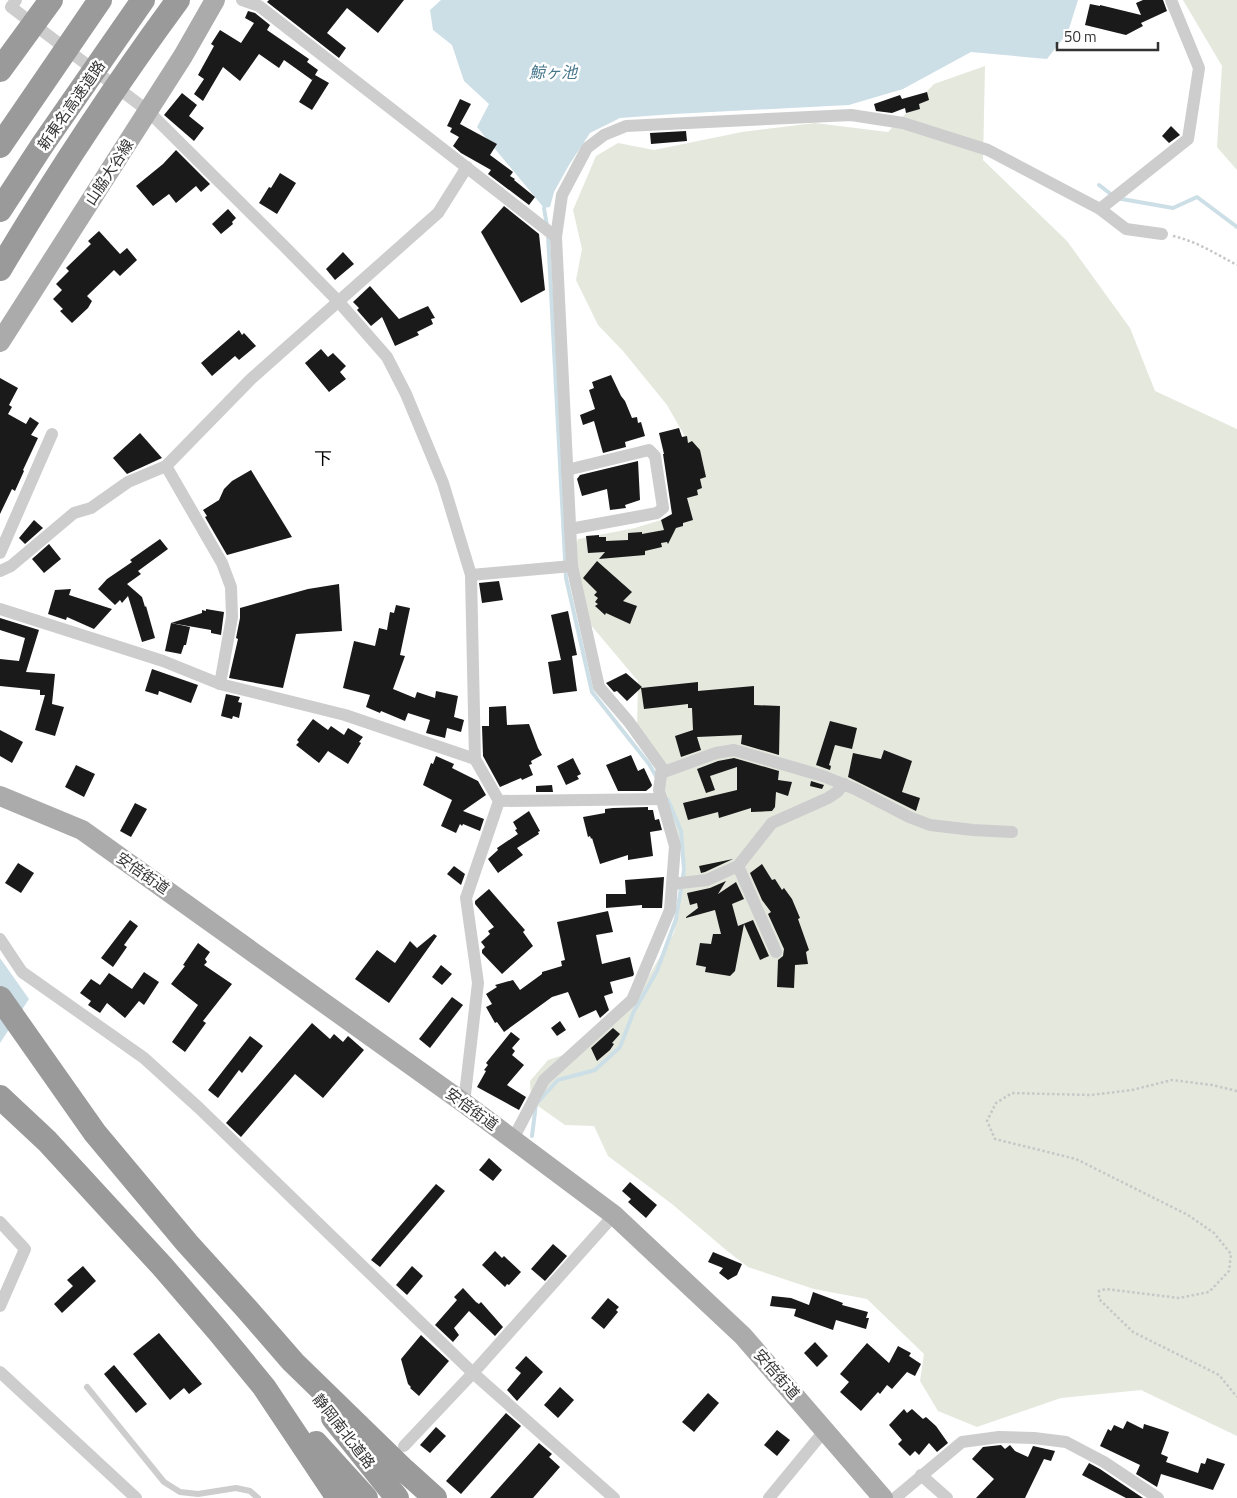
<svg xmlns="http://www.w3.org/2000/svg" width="1237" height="1498" viewBox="0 0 1237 1498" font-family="'Titillium Web','Noto Sans JP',sans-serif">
<rect width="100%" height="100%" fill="#fff"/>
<g fill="#e4e8dd">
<path d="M1183,0H1237V170L1217,147L1222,66Z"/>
<path d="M985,66L983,160L1067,241L1130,328L1155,391L1237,429V1436L1141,1390L1061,1398L977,1427L938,1411L920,1381L924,1354L867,1299L814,1289L748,1267L726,1250L672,1204L608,1156L594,1126L565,1125L531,1101L530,1081L548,1060L585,1048L641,989L674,933L686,868L666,791L637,730L638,681L579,611L570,564L578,539L635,528L674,516L695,454L667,405L623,351L598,325L576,280L582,249L573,210L596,156L618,143L654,150L742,132L815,123L888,132L934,84Z"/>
</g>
<g fill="#cddfe6">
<path d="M441,0H1078L1068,32L1047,59L971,52L903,89L849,105L674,114L620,118L590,133L569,165L554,192L550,207L544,208L477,127L489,104L464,81L452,45L433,30L430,10Z"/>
<path d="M0,958L29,999L0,1043Z"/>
</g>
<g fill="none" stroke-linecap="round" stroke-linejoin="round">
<g stroke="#cddfe6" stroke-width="4">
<path d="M1099,185L1116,198L1173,208L1197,197L1237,227"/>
<path d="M544,208L547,226"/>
<path d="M548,235L566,578L592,692L649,764L657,778"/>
<path d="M532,1136L536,1104L558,1080L595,1070L620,1047L634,1011L657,971L676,919L684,870L681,831L668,800"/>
</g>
</g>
<g fill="#1a1a1a">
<path d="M269,0H404L378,33L347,8L327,33L346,48L339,58L267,2Z"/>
<path d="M1143,0H1163L1167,11L1141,23L1143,26L1126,35L1085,25L1090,4L1100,6V5L1141,15L1136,3Z"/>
<path d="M248,11L255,13L270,25L267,30L309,59L307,62L318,70L315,75L329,83L312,110L299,102L314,77L312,80L284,60L279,68L259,54L240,81L223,67L203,101L194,94L204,79L198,75L214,46L211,44L220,30L241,43L254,23L245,18Z"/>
<path d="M927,92L929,100L919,104L920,109L906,113L905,108L892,113L876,111L874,104L900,95L902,99Z"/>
<path d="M182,93L197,105L189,116L204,128L194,141L164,115Z"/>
<path d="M460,99L471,104L460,124L497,144L490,155L513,172L510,176L515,179L514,180L535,197L529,205L488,174L491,170L461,153L453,146L459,137L450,132L452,128L447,126Z"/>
<path d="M1171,126L1180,135L1169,143L1162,136Z"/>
<path d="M686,131L687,141L651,144L650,133Z"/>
<path d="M176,150L210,184L201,192L196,186L176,203L169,194L153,206L136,186L163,164Z"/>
<path d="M280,173L296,183L277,214L259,203L269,187L271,188Z"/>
<path d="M504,206L539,234L545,290L521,303L481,232Z"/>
<path d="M228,209L236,218L232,222L233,224L221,234L212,224Z"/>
<path d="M99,231L120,254L127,248L137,260L120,276L114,270L87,296L92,301L88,308L72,323L60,311L63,309L53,299L62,290L56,284L69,271L66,268L91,244L88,241Z"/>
<path d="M343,252L354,264L335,280L326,269Z"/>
<path d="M370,286L399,319L428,306L435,318L431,319L433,324L417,332L419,335L395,346L382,317L371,326L357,310L359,308L353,302Z"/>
<path d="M239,330L242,335L244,333L256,346L239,360L235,356L212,376L201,363Z"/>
<path d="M321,349L328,357L333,353L346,366L340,372L346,379L329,392L305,363Z"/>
<path d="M611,375L621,396L625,401L632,418L637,417L638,423L641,422L645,436L625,442L626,447L603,453L594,421L583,425L580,415L595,409L589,390L594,388L592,382Z"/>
<path d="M0,378L18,388L9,405L12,407L8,414L26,424L30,417L39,423L31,435L38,438L23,470L24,471L15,491L12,489L0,514Z"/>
<path d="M679,428L682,437L687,436L688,443L692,441L700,450L706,477L700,479L702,488L697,490L698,495L687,498L693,520L683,523V526L676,528L668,544L667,542L661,543L662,547L645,551V555L599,559L605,552L588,553L586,536L599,535V537H606V541L628,540V533L642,532V534L664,530L661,520L672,514L663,454H664L659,433Z"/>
<path d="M140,433L162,458L127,474L113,458Z"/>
<path d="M638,461L640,500L625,505L626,508L610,510L607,489L582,496L577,479L580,475Z"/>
<path d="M251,470L292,537L227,555L205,517L207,516L203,510L219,500L224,489L232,481Z"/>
<path d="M34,520L43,528L25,544L19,538Z"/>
<path d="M160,539L168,549L138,571L141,574L127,584L142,597L145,607L146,606L155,638L142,642L128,596L122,603L120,600L115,605L98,589L107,579L132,562L130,560Z"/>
<path d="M49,544L61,559L44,573L32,559Z"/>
<path d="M597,561L632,592L623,601L637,606L630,624L606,613L605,615L595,606L598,604L595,602L598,598L594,595L597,592L583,578Z"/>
<path d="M499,581L503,600L482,603L479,583Z"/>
<path d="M339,584L342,631L296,634L283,688L229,678L238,639L236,638L240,618V608L308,589Z"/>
<path d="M71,589L69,595L112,609L94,629L67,617L66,620L48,614L55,590Z"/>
<path d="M396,605L410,608L400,655L405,656L393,689L415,698L417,692L435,698L436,691L458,696L454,717L464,720L461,732L447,728L445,738L426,733L430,720L408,713L405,721L381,711L380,713L366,707L370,695L343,688L354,641L375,646L379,628L387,630L390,612L394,613Z"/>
<path d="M206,609L224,612L221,635L211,633V630L171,623L202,613V610L206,611Z"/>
<path d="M568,611L577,655L572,656L577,691L553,694L548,662L561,660L551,615Z"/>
<path d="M0,618L39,630L26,672L55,674L52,704L64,707L55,736L35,730L45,695H40V690L0,686V659L19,661L25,638L0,630Z"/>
<path d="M171,623L190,627L186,645H184L181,654L165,651Z"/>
<path d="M152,669L198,685L191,703L159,691L158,695L145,691Z"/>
<path d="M626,673L642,687L627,701L617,691L614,692L606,683Z"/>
<path d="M698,682V691L754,686V705L780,706L779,755L741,744L742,735L697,737L701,750L681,757L675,736L693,730L692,708H688V704L644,709L641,688Z"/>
<path d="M226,694L240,697L238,702L242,703L239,718L233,716L232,719L221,716Z"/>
<path d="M506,706L507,725L529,724L538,748L542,755L531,761L532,764L529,765L533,775L522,780L521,778L500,787L483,756L482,726H489V707Z"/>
<path d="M313,719L328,730L331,726L344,735L348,728L363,737L359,742L361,743L348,764L328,751L319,763L296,745L299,742L297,740Z"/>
<path d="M830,721L857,728L852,749L835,745L829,765L831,766L830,770L816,765Z"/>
<path d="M0,730L23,742L12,763L0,756Z"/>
<path d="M884,750L912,761L902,792L920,798L916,811L848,777L853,753L881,759Z"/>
<path d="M631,755L638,771L644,768L652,785L651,787L646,791H618L606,765Z"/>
<path d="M436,756L454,764L452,768L478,781L486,795L463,811L484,819L480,831L463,824L462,826L460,824L456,833L441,826L452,800L423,785L431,763L433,764Z"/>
<path d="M573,758L581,774L577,776L579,779L566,785L557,766Z"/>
<path d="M734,758L779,771L778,780L792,782L788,796L776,792L775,807L772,811L751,812V808L719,818L718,812L688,820L683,803L737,790V767L710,776L715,790L706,793L697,769L718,761Z"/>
<path d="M76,765L95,774L84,797L65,787Z"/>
<path d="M811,781L824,785L822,789L810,786Z"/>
<path d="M552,785L553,792H536V786Z"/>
<path d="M135,803L147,809L131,837L120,831Z"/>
<path d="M648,807V810H653L655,820L659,819L662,830L650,832L653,856L628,860V855L600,864L592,838L591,839L590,836L588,837L583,817L605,813V809L613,808Z"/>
<path d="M529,811L540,831L538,832L539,834L517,848L523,855L498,873L488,859L498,850L497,848L518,834L515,830L517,829L513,822Z"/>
<path d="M733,859L705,872L701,873L699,866Z"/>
<path d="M18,863L34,873L21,893L5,883Z"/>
<path d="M762,864L772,880L775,879L782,890L784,888L792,899L800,918L798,919L809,950L806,952L808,964L795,965L794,988L777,987L778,960L783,956L784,949L768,914L771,912L762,900L750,873Z"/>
<path d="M454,866L465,874L461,885L447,874Z"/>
<path d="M664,877L662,908H642V905L606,908V894H626L625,880Z"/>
<path d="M726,881L718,894L736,882L744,899L732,904L738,926L753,920L769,956L760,960L744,924L735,971L730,976L705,972L706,967L696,965L700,943L711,944L713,934H721L715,910L686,918V917L698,908L697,903L690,905L687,893L710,888Z"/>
<path d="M489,889L525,930L523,932L533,946L502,974L482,953V950L485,947L481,942L490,934L488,931L494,927L475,904V901Z"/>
<path d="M608,911L613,932L596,935L602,964L630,957L634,974L633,976L610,982L613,993L604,996L609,1010L600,1018L596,1010L579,1018L568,992L552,997L504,1032L497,1022L495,1023L486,1007L492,1004L486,994L497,987L495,985L513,980L520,990L542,974V972L562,966L561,961L565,960L557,922Z"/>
<path d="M130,920L138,926L124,945L127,947L113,967L101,958Z"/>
<path d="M434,934L437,936L389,1003L355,979L377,950L395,963L410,941L417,948Z"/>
<path d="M198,943L210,952L205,959L207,962L204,965L232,984L203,1021L206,1023L185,1052L172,1042L198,1005L171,984L185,966L183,965Z"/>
<path d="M441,965L452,974L442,985L432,977Z"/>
<path d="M144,972L159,982L144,1005L139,1001L125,1018L107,1003L100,1013L88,1005L91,1001L80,993L91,979L100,985L109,973L132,989Z"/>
<path d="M452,997L463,1005L430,1048L419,1039Z"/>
<path d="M560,1021L566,1030L557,1036L551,1028Z"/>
<path d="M312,1023L330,1039L334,1034L343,1042L348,1036L364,1050L323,1098L295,1074L241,1137L226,1123Z"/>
<path d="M613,1028L620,1034L612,1043L614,1044L610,1050L597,1061L591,1048Z"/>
<path d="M511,1032L520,1039L512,1048L515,1051L512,1055L524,1065L507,1085L526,1097L519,1110L477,1087L486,1071L484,1070L488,1065L486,1063Z"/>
<path d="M250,1036L263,1046L242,1073L239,1070L218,1098L208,1090Z"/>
<path d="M489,1158L502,1170L493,1181L479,1170Z"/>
<path d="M630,1182L657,1205L646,1218L628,1202L631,1199L622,1191Z"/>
<path d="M436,1184L445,1191L380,1267L371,1260Z"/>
<path d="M553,1244L567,1256L545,1281L531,1269Z"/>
<path d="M495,1251L502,1258L504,1256L521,1272L509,1285L507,1284L505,1287L482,1265Z"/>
<path d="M713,1252L742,1264L737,1275L728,1280L719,1273L723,1268L708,1262Z"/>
<path d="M83,1266L96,1281L62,1313L54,1304L73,1286L67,1280Z"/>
<path d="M412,1266L423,1276L407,1295L396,1285Z"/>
<path d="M463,1288L476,1302L479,1304L481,1302L503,1327L495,1336L469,1311L454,1328L459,1335L453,1342L435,1325L457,1300L454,1297Z"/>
<path d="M813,1292L843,1303L842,1305L868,1312L866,1318H869L866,1329L836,1320L833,1330L794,1316L796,1309L770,1306L772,1296L791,1298L809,1305Z"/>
<path d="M608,1298L619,1307L616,1310L618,1312L604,1329L591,1318Z"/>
<path d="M159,1333L202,1384L189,1394L184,1388L170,1400L133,1354Z"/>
<path d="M421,1335L449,1361L419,1396L410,1388L411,1387L408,1384L401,1359Z"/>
<path d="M815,1342L828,1356L817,1367L804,1353Z"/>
<path d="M867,1343L889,1363L898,1346L911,1353L909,1356L921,1364L915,1376L907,1372L892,1389L887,1385L880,1394L878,1392L861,1411L840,1392L849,1382L840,1374Z"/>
<path d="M526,1356L543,1372L517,1401L507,1390L521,1373L515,1368Z"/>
<path d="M114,1365L147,1404L136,1413L104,1374Z"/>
<path d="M560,1387L574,1400L558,1418L544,1405Z"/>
<path d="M708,1393L719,1403L694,1432L682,1422Z"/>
<path d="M904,1409L907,1413L912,1409L923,1419L926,1417L936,1426L948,1443L937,1452L929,1443L919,1455L915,1451L910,1456L898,1444L902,1440L889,1425Z"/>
<path d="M506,1413L521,1426L461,1494L446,1481Z"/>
<path d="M1127,1421L1143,1429L1144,1424L1169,1432L1161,1454L1168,1457L1166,1462L1198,1473L1201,1463L1205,1464L1207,1458L1225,1464L1213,1490L1161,1474L1157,1487L1136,1474L1140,1465L1100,1446L1108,1429L1111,1431L1114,1425L1123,1429Z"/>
<path d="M436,1427L446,1436L430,1453L420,1445Z"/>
<path d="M777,1430L790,1440L777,1456L764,1445Z"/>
<path d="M539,1443L552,1454L549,1457L560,1467L533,1498H490Z"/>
<path d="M1001,1445L1005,1449L1010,1445L1015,1451L1028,1457L1033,1446L1055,1451L1051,1461L1044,1459L1025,1498H976L994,1479L972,1459L983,1447Z"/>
<path d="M1089,1463L1100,1469L1143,1498H1126L1082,1475Z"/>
</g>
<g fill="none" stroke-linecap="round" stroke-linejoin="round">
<g stroke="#c7c7c7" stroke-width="2.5" stroke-dasharray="2.5 2.5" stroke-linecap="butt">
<path d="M1173,236C1196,241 1216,254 1237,265"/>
<path d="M1237,1091L1212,1085L1172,1080L1132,1090L1091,1095L1012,1093L996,1103L987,1121L995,1139L1076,1159L1188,1215L1214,1233L1231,1254L1229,1271L1209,1292L1179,1298L1106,1289L1099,1291V1299L1133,1332L1219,1375L1237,1397"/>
</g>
<path stroke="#cdcdcd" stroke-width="6" d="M87,1387L164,1482L180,1492L198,1494L236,1488L250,1491L258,1498"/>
<g stroke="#cdcdcd" stroke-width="12">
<path d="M16,0L11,7L148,111L284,246L338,301L387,357L406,394L443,483L471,575L475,759L499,801L466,898L478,983L464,1103"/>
<path d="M242,0L259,6L556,237"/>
<path d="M1100,209L1126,229L1162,234"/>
<path d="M166,466L222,563L231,587L232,617L220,684"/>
<path d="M567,470L649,450L655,456L663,508L657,513L570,529"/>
<path d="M0,553L52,434"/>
<path d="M0,571L11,566L74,513L91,508L128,482L166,466L251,379L438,213L467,167"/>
<path d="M471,575L572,566"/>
<path d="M0,609L163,661L220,684L345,715L475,759"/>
<path d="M661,773L716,753L734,750L823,776L855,789L909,817L930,825L973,830L1012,832"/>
<path d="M499,801L662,799"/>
<path d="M738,866L776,952"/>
<path d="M672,884L707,880L738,866L772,823L828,798L837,792L844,784"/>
<path d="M0,939L22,972L144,1058L199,1108L473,1373L614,1498"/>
<path d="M513,1139L544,1080L632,1000L670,910L675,846L659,790L662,768L629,722L599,687L572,566L556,237L562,195L587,148L604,135L626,126L851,115L903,123L988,150L1100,209L1188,139L1199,68L1171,0"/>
<path d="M0,1222L25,1249L0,1306"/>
<path d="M0,1372L136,1498"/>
<path d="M404,1446L473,1373L614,1215"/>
<path d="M921,1475L947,1498"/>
<path d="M769,1498L825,1430"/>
<path d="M895,1498L962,1442L999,1437L1034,1438L1066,1442L1104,1462L1158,1498"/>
</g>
<g stroke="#ababab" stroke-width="20">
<path d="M0,342L183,56L215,0"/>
<path d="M0,796L82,830L464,1103L614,1215L743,1336L883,1498"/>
</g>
<g stroke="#9a9a9a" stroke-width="24">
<path d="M0,998L95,1133L187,1243L245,1307L293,1362L404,1470L435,1498"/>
<path d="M0,1097L47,1141L162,1266L218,1331L264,1387L338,1498"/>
<path d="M333,1418L397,1498"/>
<path d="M316,1443L366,1498"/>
</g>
<g stroke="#9a9a9a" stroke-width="24">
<path d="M0,70L51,0"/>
<path d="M0,146L100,0"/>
<path d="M0,210L43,144L143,0"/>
<path d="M0,269C55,177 114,87 178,0"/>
</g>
</g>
<g text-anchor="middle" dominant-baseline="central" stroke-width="5" stroke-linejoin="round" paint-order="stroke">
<g font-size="15" fill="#333" stroke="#fff">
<text transform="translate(71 105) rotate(-55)">新東名高速道路</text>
<text transform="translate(109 172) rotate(-57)">山脇大谷線</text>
<text transform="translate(143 873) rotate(35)">安倍街道</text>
<text transform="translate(472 1109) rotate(36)">安倍街道</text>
<text transform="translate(777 1374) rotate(49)">安倍街道</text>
<text transform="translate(344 1431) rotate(52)">静岡南北道路</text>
</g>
<g font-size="16" font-style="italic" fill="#49788d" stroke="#fff">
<text x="553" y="72">鯨ヶ池</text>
</g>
<g font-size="18" fill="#000" stroke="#fff">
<text x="323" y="458">下</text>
</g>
</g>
<path d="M1057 42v8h101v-8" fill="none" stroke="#333333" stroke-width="2.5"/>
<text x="1064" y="42" font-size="15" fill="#333333" stroke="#ffffff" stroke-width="4" paint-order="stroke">50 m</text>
</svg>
